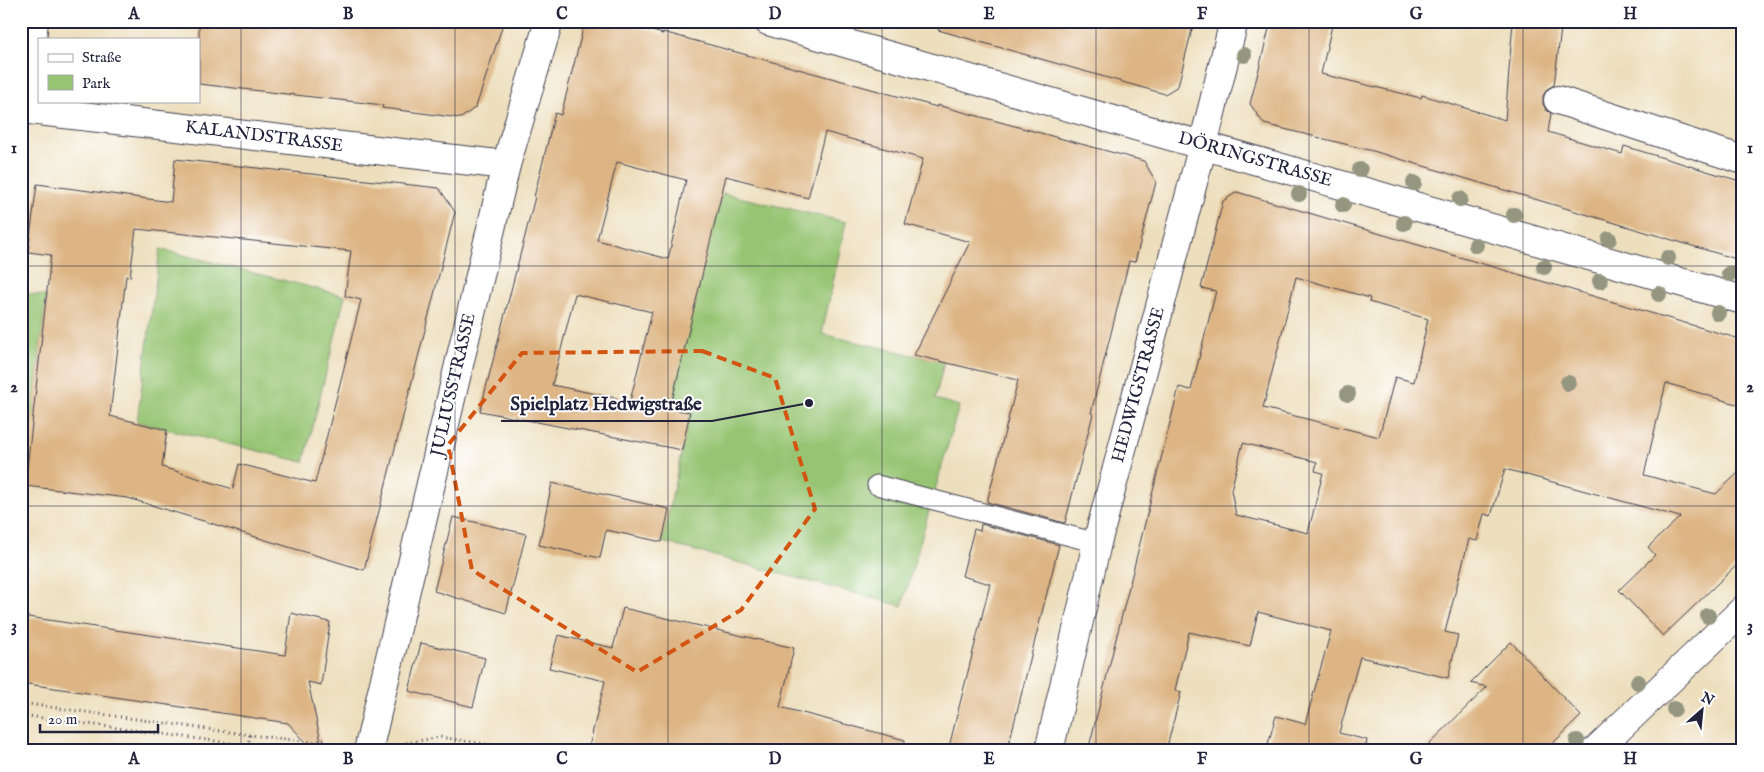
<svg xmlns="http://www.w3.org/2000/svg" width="1764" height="772" viewBox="0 0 1764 772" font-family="'IM FELL English',serif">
<rect width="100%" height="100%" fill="#fff"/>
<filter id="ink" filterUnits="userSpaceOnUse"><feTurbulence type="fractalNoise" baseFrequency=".02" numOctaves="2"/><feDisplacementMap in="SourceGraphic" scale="10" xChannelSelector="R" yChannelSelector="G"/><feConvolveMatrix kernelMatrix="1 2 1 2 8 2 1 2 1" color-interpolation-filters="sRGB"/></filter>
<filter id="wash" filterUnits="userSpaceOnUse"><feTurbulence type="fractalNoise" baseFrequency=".0096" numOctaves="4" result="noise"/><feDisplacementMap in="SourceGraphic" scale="20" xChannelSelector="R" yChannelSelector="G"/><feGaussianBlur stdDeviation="1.12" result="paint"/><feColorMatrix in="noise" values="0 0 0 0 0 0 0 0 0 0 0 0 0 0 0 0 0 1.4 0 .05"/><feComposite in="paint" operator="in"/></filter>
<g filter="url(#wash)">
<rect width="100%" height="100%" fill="#eddfbd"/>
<g fill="#96c472" stroke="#5c7356">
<path d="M722,193L846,222L822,334L944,362L935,399L959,406L902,606L662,542L690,413L670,409L693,307Z"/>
<path d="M160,249L345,296L304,462L137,422Z"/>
<path d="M21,293L46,296L25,486L21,485Z"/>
</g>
<g id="blocks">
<g fill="#ddb584" fill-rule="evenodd">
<path d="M199,21H504L476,107L461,118L382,108L383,105L199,84Z"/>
<path d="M585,21H616L663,34V32L937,107V105L1144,161L1156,182L1135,262L1129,261L1091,413L1093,414L1065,523L987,502L1018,380L914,355L970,242L905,224L923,159L825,132L808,198L726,176L670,409L690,412L682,450L480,411L535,197H534L555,113L561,115ZM617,162L686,180L668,259L597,240ZM575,294L652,312L630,401L552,385Z"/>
<path d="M940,21H1194L1178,86L1165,94L938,30Z"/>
<path d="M1271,21H1333L1321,74L1421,98L1422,95L1505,120L1513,21H1562L1554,85L1547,89L1543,96V104L1546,110L1551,113L1548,132L1622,154L1624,146L1743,182V261L1373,151L1264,124L1250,104Z"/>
<path d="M175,159L439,188L455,212L364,570L128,498L25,486L51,255L28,252L37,184L171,202ZM136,229L351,251L345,296L361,300L315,483L239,464L233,489L162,467L167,430L110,416L126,276L130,277Z"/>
<path d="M1237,192L1743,340V406L1666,383L1644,475L1716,494L1743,468V559L1663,636L1619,590L1655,555L1648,547L1680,517L1505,469L1491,516L1484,514L1477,541L1469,539L1445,632L1458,635L1448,678L1360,657L1339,733L1367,740L1365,751H1266L1276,716L1305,724L1331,631L1258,612L1250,646L1189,632L1175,690L1181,692L1166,751H1088L1179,387L1191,390L1216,291L1201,288L1223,201ZM1296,277L1370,298L1369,302L1428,319L1414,382L1395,377L1379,437L1263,408ZM1243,443L1317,462L1315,471L1323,473L1308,533L1236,515L1231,490Z"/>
<path d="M552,483L669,509L662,542L606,530L600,558L539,545Z"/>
<path d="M453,517L526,534L506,613L434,591Z"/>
<path d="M981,524L1059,545L1007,751H948L990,584L962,576L974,529L980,531Z"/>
<path d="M623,608L794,648L780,707L905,740L904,751H588L605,681L549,668L558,635L613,648Z"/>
<path d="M291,613L330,622L321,685L308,682L323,751H314L288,723L21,683V616L285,655Z"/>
<path d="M1511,642L1581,716L1545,751H1422L1487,687L1470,683Z"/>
<path d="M421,643L485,658L473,707L409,691Z"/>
</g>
</g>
</g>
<g filter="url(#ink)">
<use href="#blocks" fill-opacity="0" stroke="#403e4e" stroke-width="1"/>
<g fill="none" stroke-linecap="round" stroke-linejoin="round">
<defs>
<path id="lane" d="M877,485L1097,543"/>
<g id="street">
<path d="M768,21L1743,300"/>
<path d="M1558,100L1743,160"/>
<path d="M21,109L506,165"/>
<path d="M25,110L34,21"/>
<path d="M368,751L506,165L549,21"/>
<path d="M1049,751L1097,543L1203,145L1234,21"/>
<path d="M1595,751L1743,610"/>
</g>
</defs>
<use href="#lane" stroke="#403e4e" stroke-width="21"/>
<use href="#street" stroke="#403e4e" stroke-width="30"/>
<g stroke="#403e4e" stroke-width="3" stroke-dasharray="1 4" stroke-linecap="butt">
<path d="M21,703L250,735L313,742L327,739"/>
<path d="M21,715L289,751"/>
<path d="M406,743L440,737L529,751"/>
<path d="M248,746L250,735"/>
</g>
<use href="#lane" stroke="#fff" stroke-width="19"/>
<use href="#street" stroke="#fff" stroke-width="28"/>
</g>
<g fill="#949680">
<circle cx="1244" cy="55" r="8"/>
<circle cx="1360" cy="170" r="8"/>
<circle cx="1414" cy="183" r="8"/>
<circle cx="1299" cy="194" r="8"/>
<circle cx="1460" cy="199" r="8"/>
<circle cx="1343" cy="205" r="8"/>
<circle cx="1514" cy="215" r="8"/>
<circle cx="1404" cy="223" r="8"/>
<circle cx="1609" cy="239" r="8"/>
<circle cx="1476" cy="245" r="8"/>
<circle cx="1668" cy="258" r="8"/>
<circle cx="1544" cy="267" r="8"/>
<circle cx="1729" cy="274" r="8"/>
<circle cx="1600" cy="281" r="8"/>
<circle cx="1659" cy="294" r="8"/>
<circle cx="1718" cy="313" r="8"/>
<circle cx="1568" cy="383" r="8"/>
<circle cx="1348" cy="394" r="8"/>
<circle cx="1708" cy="616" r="8"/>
<circle cx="1638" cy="682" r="8"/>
<circle cx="1674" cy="709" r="8"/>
<circle cx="1577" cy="741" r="8"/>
</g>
</g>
<path fill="none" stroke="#d45411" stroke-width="4" stroke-dasharray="10 6" stroke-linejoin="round" d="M702,351L775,378L815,509L741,610L637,672L472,570L448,445L522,353Z"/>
<path fill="none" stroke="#22223b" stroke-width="1" stroke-opacity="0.55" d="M241,21V751M455,21V751M668,21V751M882,21V751M1096,21V751M1309,21V751M1523,21V751M21,266H1743M21,506H1743"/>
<g text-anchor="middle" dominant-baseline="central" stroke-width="4" stroke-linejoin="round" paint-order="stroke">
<g font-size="18" fill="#22223b" stroke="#fff">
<text transform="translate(264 137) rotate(7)">KALANDSTRASSE</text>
<text transform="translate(1255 160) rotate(16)">DÖRINGSTRASSE</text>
<text transform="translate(454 385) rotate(-77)">JULIUSSTRASSE</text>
<text transform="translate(1139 385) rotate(-75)">HEDWIGSTRASSE</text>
</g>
</g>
<path fill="none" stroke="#22223b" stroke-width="2" d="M809 403L712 421H501"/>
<circle fill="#22223b" stroke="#fff" stroke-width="2" cx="809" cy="403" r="5"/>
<g font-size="19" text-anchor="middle" font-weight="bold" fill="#22223b" stroke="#fff" stroke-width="4" stroke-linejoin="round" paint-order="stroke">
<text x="606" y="410">Spielplatz Hedwigstraße</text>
</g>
<rect width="1764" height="772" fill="none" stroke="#fff" stroke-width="55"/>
<rect x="38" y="38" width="162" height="65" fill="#ffffff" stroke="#a7a7b1"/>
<rect x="48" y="54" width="25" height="8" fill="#ffffff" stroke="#a7a7b1"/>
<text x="82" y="62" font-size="15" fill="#22223b">Straße</text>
<rect x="48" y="75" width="25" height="15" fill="#96c472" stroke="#a7a7b1"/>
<text x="82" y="88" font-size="15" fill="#22223b">Park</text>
<g transform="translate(1702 710) rotate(27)" stroke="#ffffff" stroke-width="4" paint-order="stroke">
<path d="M0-4L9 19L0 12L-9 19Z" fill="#22223b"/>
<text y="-8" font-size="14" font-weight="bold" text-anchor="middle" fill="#22223b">N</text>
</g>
<path d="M40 724v8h118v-8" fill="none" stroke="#22223b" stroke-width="2.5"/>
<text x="48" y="724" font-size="15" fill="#22223b" stroke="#ffffff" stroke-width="4" paint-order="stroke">20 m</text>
<rect x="28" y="28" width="1708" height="716" fill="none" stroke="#22223b" stroke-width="2"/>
<g font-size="16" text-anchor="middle" font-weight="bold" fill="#22223b">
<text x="134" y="19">A</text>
<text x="348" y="19">B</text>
<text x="562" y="19">C</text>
<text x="775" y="19">D</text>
<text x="989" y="19">E</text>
<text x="1202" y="19">F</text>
<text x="1416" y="19">G</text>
<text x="1630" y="19">H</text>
<text x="14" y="153">1</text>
<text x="1750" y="153">1</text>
<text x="14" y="392">2</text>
<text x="1750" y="392">2</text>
<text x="14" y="631">3</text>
<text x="1750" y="631">3</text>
<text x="134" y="764">A</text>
<text x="348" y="764">B</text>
<text x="562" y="764">C</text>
<text x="775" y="764">D</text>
<text x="989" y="764">E</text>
<text x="1202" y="764">F</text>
<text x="1416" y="764">G</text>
<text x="1630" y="764">H</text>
</g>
</svg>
